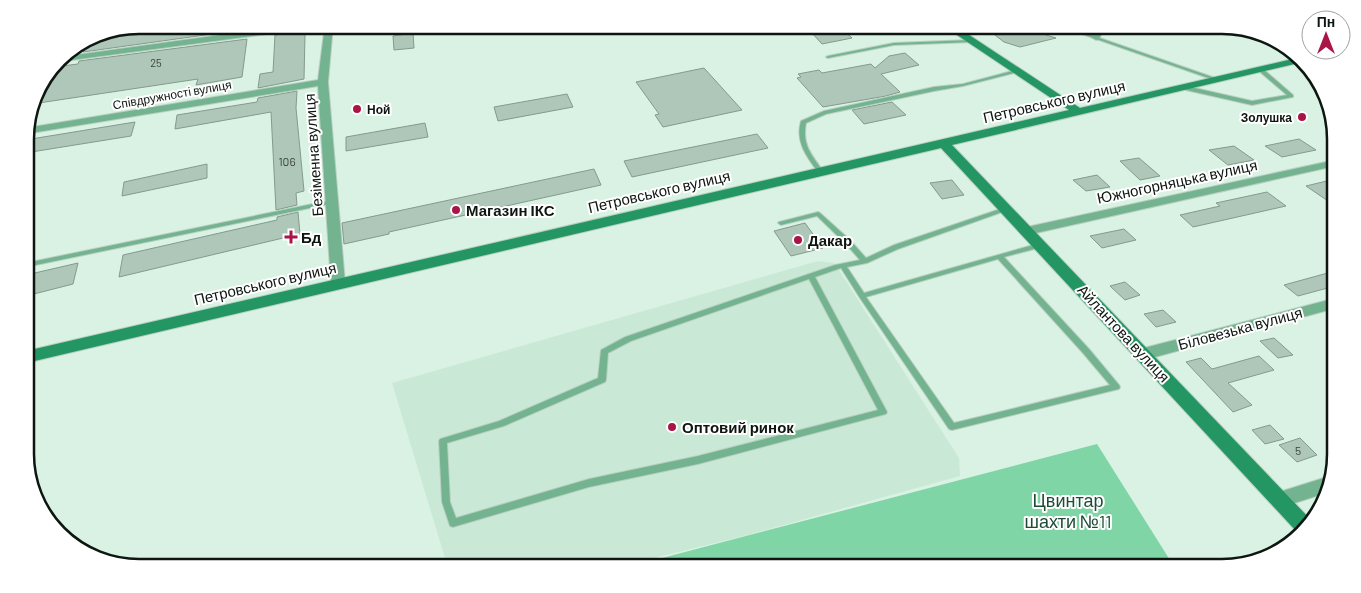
<svg xmlns="http://www.w3.org/2000/svg" width="1361" height="593" viewBox="0 0 1361 593" font-family="Barlow,sans-serif">
<rect width="100%" height="100%" fill="#d9f2e3"/>
<path fill="#c9e9d6" d="M818,261L834,263L837,267L959,458L960,476L740,537L613,568H448L392,383Z"/>
<path fill="#80d5a7" d="M1097,444L1175,568H624Z"/>
<g fill="#afc7b8" stroke="#839a8d">
<path d="M184,25H249L248,29L83,52L90,38Z"/>
<path d="M982,25H1013L1056,38L1020,47L1004,42Z"/>
<path d="M840,27L852,38L822,44L811,32Z"/>
<path d="M302,31V34H305L304,79L258,88L260,74L273,72L275,35Z"/>
<path d="M413,33L414,48L394,50L393,36Z"/>
<path d="M247,39L242,77L196,85L198,79L32,104L37,89L51,70L61,68L62,66L78,64L79,61Z"/>
<path d="M905,53L919,65L881,74L900,92L886,96L823,107L797,78L801,77L798,74L819,70L822,73L871,64L875,68L889,56Z"/>
<path d="M704,68L742,110L663,127L655,115L659,114L636,82Z"/>
<path d="M297,91L296,108L304,191L296,193L297,205L276,210L271,112L175,129L177,115L257,102L258,98Z"/>
<path d="M567,94L573,107L498,121L494,107Z"/>
<path d="M892,102L906,115L864,124L852,110Z"/>
<path d="M135,122L131,136L25,153V140Z"/>
<path d="M425,123L428,137L346,151V137Z"/>
<path d="M757,134L768,148L632,177L624,161Z"/>
<path d="M1299,139L1316,150L1282,157L1265,146Z"/>
<path d="M1234,146L1254,160L1228,165L1209,150Z"/>
<path d="M1139,158L1160,176L1140,180L1120,161Z"/>
<path d="M207,164V178L122,196L124,182Z"/>
<path d="M594,169L601,185L389,232V234L344,244L342,223Z"/>
<path d="M1097,175L1110,187L1086,191L1073,180Z"/>
<path d="M1335,179V199L1328,201L1306,186Z"/>
<path d="M952,180L964,195L942,199L930,183Z"/>
<path d="M1267,192L1286,206L1193,227L1180,215L1220,206L1216,203Z"/>
<path d="M298,212L300,234L119,277L123,255L277,220V217Z"/>
<path d="M805,223L823,248L791,256L774,231Z"/>
<path d="M1124,229L1136,240L1102,248L1090,236Z"/>
<path d="M78,263L73,284L26,296V275Z"/>
<path d="M1335,271V286L1298,296L1284,285Z"/>
<path d="M1125,282L1140,295L1125,300L1110,286Z"/>
<path d="M1163,310L1176,322L1156,327L1144,314Z"/>
<path d="M1274,338L1293,355L1278,358L1260,341Z"/>
<path d="M1259,356L1274,370L1228,383L1252,405L1233,412L1186,362L1201,358L1212,369Z"/>
<path d="M1270,425L1284,439L1265,444L1252,430Z"/>
<path d="M1300,438L1317,455L1297,462L1279,445Z"/>
</g>
<g fill="none" stroke-linecap="round" stroke-linejoin="round">
<defs>
<g id="lane">
<path d="M1056,25H1062L1221,80L1217,81Z"/>
<path d="M971,40H973V42L894,45L828,58L826,57L828,56L894,43Z"/>
<path d="M1259,69H1263L1293,95V97L1252,105L1186,90L1183,88L1186,86L1252,101L1287,95L1259,71Z"/>
<path d="M1016,70L1018,71V72L963,86L934,91L826,114L806,123C802,145 811,154 823,171L822,172H818C806,156 795,141 801,121L824,111L934,87L963,84Z"/>
<path d="M332,200L335,202L334,203L26,267V263Z"/>
<path d="M1006,207L1009,209L1008,210L898,249L867,263L847,267L864,293L1040,243H1042L1043,245L1042,247L1004,257L1089,349L1119,385L1120,387L1119,389L952,430L949,429L860,298L841,268L815,277L886,410L887,412L886,414L698,464L589,487L453,527L450,526L442,502L439,441L440,439L499,421L598,378L601,350L625,337L835,265L860,260L846,244L817,216L781,225L778,223L779,222L818,212L820,213L850,240L866,258L894,245ZM998,259L1083,353L1110,385L954,423L866,297ZM809,279L878,410L698,456L589,479L456,518L450,502L447,443L504,426L605,382L606,380L608,353L631,341Z"/>
</g>
<g id="street">
<path d="M293,25H316L312,28L57,62L61,57Z"/>
<path d="M325,25H333L328,82L345,283L343,286H333L331,283L318,86L25,134L26,128L318,80Z"/>
<path d="M1098,25H1106L1099,39L1096,40L1091,37Z"/>
<path d="M1335,160V166L1027,235L1021,231L1027,227Z"/>
<path d="M1336,298V308L1144,360L1139,358L1137,354L1139,350L1144,348Z"/>
<path d="M1330,476L1332,477L1329,492L1279,508L1273,506L1270,500L1273,494Z"/>
</g>
<path id="secondary" d="M942,25H954L1080,108L1297,58L1303,62L952,145L1310,519L1298,533L941,148L26,363V351L1069,110Z"/>
</defs>
<use href="#lane" stroke="#b9cfc1" stroke-width="2"/>
<use href="#street" stroke="#b9cfc1" stroke-width="2"/>
<use href="#secondary" stroke="#b9cfc1" stroke-width="2"/>
<use href="#lane" fill="#74b390" fill-rule="evenodd"/>
<use href="#street" fill="#74b390" fill-rule="evenodd"/>
<use href="#secondary" fill="#239664" fill-rule="evenodd"/>
</g>
<g fill="#aa1547" stroke="#fff" stroke-width="2">
<circle cx="357" cy="109" r="5"/>
<circle cx="1302" cy="117" r="5"/>
<circle cx="456" cy="210" r="5"/>
<path d="M288.5 229.5h5v5h5v5h-5v5h-5v-5h-5v-5h5z"/>
<circle cx="798" cy="240" r="5"/>
<circle cx="672" cy="427" r="5"/>
</g>
<g text-anchor="middle" dominant-baseline="central" stroke-width="4" stroke-linejoin="round" paint-order="stroke">
<g font-size="11" fill="#36423b">
<text x="156" y="62">25</text>
</g>
<g font-size="12" fill="#0e1611" stroke="#fff">
<text transform="translate(172 94) rotate(-10)">Співдружності вулиця</text>
</g>
<g font-size="12" font-weight="bold" fill="#0e1611" stroke="#fff" text-anchor="start">
<text x="367" y="109">Ной</text>
<text x="1292" y="117" text-anchor="end">Золушка</text>
</g>
<g font-size="12" fill="#36423b">
<text x="287" y="161">106</text>
<text x="1298" y="450">5</text>
</g>
<g font-size="15" fill="#0e1611" stroke="#fff">
<text transform="translate(1054 101) rotate(-13)">Петровського вулиця</text>
<text transform="translate(313 155) rotate(-94)">Безіменна вулиця</text>
<text transform="translate(1177 181) rotate(-12)">Южногорняцька вулиця</text>
<text transform="translate(659 191) rotate(-13)">Петровського вулиця</text>
<text transform="translate(265 283) rotate(-13)">Петровського вулиця</text>
<text transform="translate(1240 328) rotate(-15)">Біловезька вулиця</text>
<text transform="translate(1124 333) rotate(47)">Айлантова вулиця</text>
</g>
<g font-size="15" font-weight="bold" fill="#0e1611" stroke="#fff" text-anchor="start">
<text x="466" y="210">Магазин ІКС</text>
<text x="301" y="237">Бд</text>
<text x="808" y="240">Дакар</text>
<text x="682" y="427">Оптовий ринок</text>
</g>
<g font-size="18" fill="#1f4b35" stroke="#fff">
<text x="1068" y="500">Цвинтар<tspan x="1068" dy="21">шахти №11</tspan></text>
</g>
</g>
<path d="M0 0H1361V593H0ZM139 34H1222A105 105 0 0 1 1327 139V454A105 105 0 0 1 1222 559H139A105 105 0 0 1 34 454V139A105 105 0 0 1 139 34Z" fill="#fff" fill-rule="evenodd"/>
<path fill="none" stroke="#0e1611" stroke-width="2.5" d="M139 34H1222A105 105 0 0 1 1327 139V454A105 105 0 0 1 1222 559H139A105 105 0 0 1 34 454V139A105 105 0 0 1 139 34Z"/>
<g transform="translate(1326 35)"><circle r="24" fill="#ffffff" stroke="#9fa2a0"/>
<path d="M0-4L9 19L0 12L-9 19Z" fill="#aa1547"/>
<text y="-8" font-size="14" font-weight="bold" text-anchor="middle" fill="#0e1611">Пн</text>
</g>
</svg>
